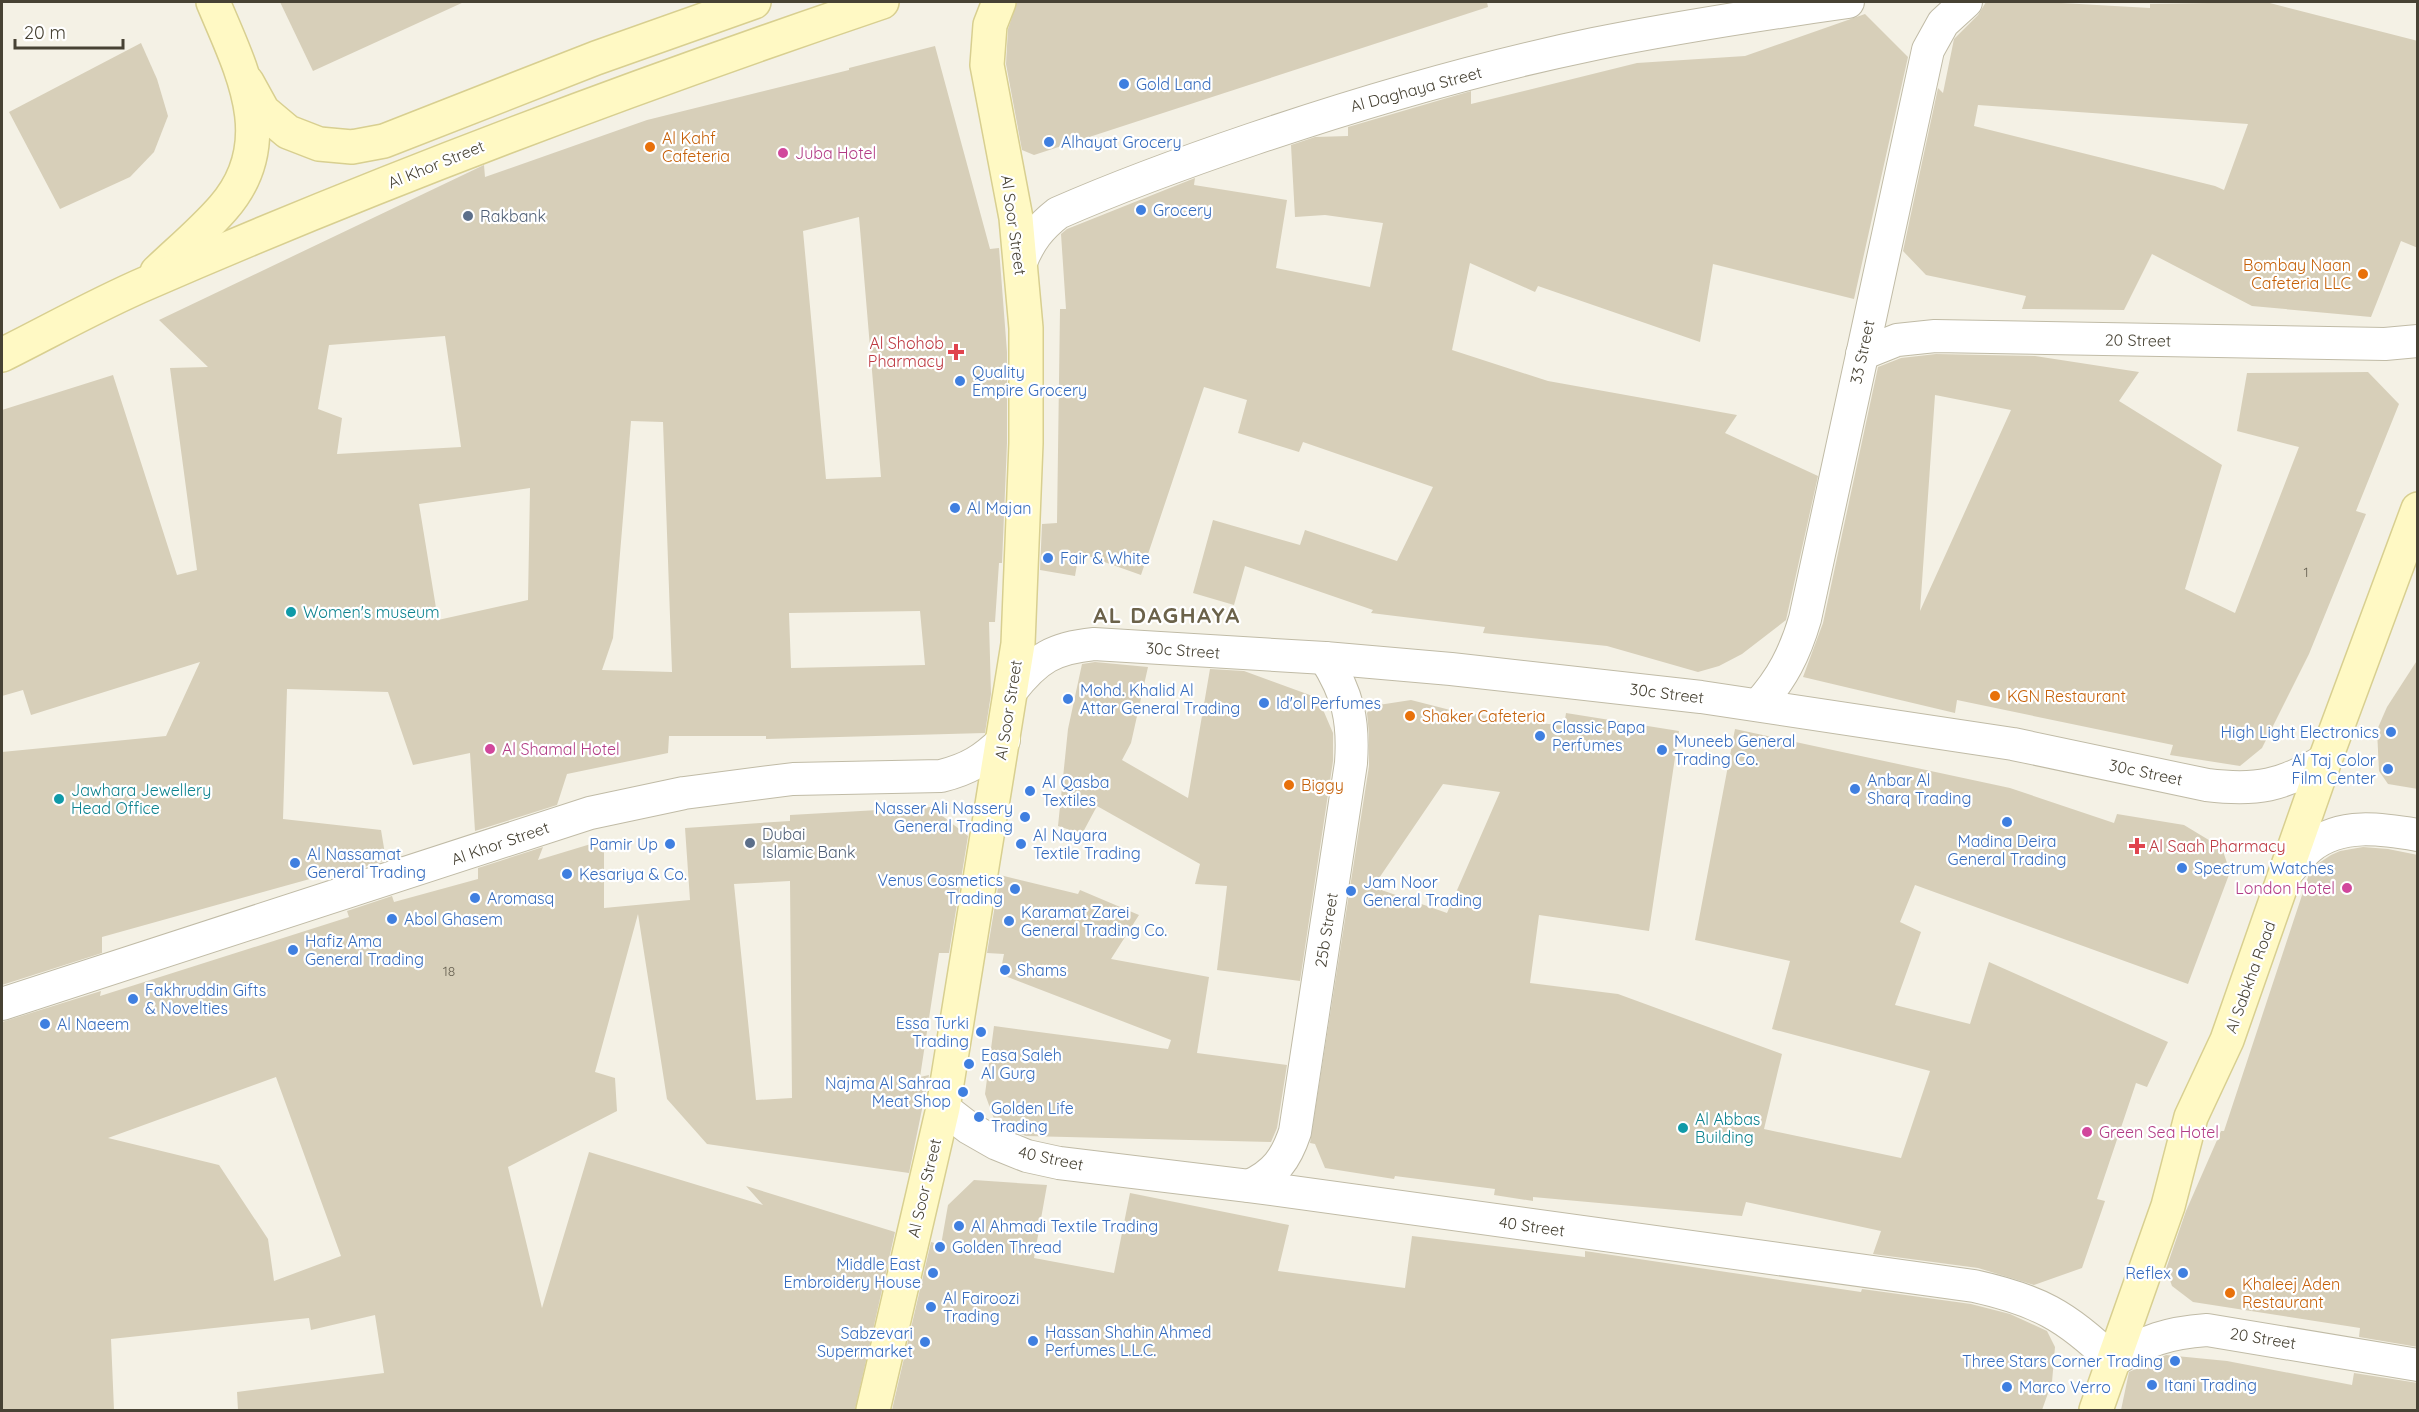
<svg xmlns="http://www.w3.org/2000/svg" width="2419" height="1412" viewBox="0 0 2419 1412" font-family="Quicksand,sans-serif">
<rect width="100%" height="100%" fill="#f4f1e5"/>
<g fill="#d7cfb9" fill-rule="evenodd">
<path d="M280,2H464L313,71Z"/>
<path d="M1017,2H1487L1488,7L1034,155L1022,150L1006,64L1008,29Z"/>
<path d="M1986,2H2044L2150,8V4L2266,2L2418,41V248L2401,241L2371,317L2252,306L2152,254L2124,310L2022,309L2026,296L1926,275L1903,251L1938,88L1943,93L1954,39L1978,15ZM1978,105L2248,124L2224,190L2215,186L1974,126Z"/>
<path d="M1865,14L1908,57L1854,299L1713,264L1700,342L1538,286L1535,292L1470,263L1452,350L1548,381L1737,415L1725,433L1818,476L1786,620L1742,654L1719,666L1698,672L1607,646L1483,633L1485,627L1371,613L1373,610L1245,566L1234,605L1193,593L1213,520L1300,545L1305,530L1397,561L1433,487L1303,442L1299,452L1238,433L1247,400L1204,387L1141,575L1079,553L1075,576L1040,570L1042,524L1057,523L1060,309H1066L1061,234L1067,229L1195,178L1194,185L1287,200L1276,268L1370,287L1383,223L1325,215L1295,217L1291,145L1315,137L1348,136V127L1471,91V104L1637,63L1745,56Z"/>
<path d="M141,43L157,79L168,116L154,152L130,177L60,209L9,112Z"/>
<path d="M935,46L990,249L999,248L1007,352V443L1002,563H999L995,622H989L991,694L985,733L766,739V736H669L668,753L567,774L557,805L475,831L470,753L413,765L388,692L287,689L283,819L381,830L386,860L336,876L335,872L102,937V953L2,985V752L166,736L200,662L31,715L23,690L2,696V410L113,375L177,575L197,570L170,368L208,367L159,320L484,165L485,177L647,120L849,70V68ZM859,217L881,477L826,479L803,231ZM445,336L461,447L337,454L342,418L318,409L329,345ZM631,421L663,422L672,672L602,670L613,638ZM530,488L528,600L438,620L419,504ZM920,611L925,665L791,668L789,613Z"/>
<path d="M1936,354L2035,356L2139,372L2119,401L2222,465L2185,589L2235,613L2299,447L2237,431L2247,373L2368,372L2399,404L2356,511L2366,514L2309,654L2262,748L2240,766L2170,755L2173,745L1957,700L1955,713L1803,677L1823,623L1878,367L1901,358ZM1935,395L2011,410L1920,611Z"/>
<path d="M2418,659V789L2388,784L2379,771L2377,730L2387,707Z"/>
<path d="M1095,662L1148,667L1131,743L1122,760L1188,798L1210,669L1244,671L1318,698L1333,733V761L1300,981L1217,970L1227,886L1195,884L1200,864L1097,806L1082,834L1058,826L1068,729L1082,664Z"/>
<path d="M1411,700L1458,712L1564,726L1566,713L1679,731L1649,931L1539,915L1530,983L1618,994L1782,1054L1764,1129L1901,1158L1930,1071L1772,1029L1790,961L1695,940L1735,729L2010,788L2114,823L2117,814L2184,825L2222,848L2230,872L2188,984L1915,885L1900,922L1921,932L1895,1005L1970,1024L1989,962L2168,1042L2147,1087L2136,1083L2097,1199L2105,1201L2082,1268L2034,1285L1978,1268L1873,1254L1881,1231L1746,1202L1742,1216L1533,1197V1201L1494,1195L1495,1189L1395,1176L1394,1179L1325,1168L1315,1144L1310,1143L1369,766V734L1367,713L1372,706ZM1443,784L1500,792L1447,913L1373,887Z"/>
<path d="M931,807L968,836L949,953H939L920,1077L929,1075L909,1173L707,1144L667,1099L638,914L595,1072L615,1078L617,1111L508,1167L542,1308L589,1152L763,1205L746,1186L895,1232L855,1410H238L237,1392L384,1373L375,1315L311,1330L309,1318L111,1339L114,1410H2V1022L101,991L100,996L119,990L349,917L347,911L392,896L394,902L478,879V868L543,847L538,860L604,840V908L690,900L685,828L790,821V815ZM790,881L792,1098L756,1100L734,884ZM276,1077L341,1256L274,1281L268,1239L219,1165L108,1138Z"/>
<path d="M2363,847L2388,849L2418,855V1347L2359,1337L2360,1328L2193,1302L2172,1286L2166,1269L2186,1211L2221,1131H2224L2309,874L2319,863L2331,855L2340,851Z"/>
<path d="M1000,875L1078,894L1080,890L1139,915L1111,959L1209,977L1197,1053L1287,1065L1277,1128L1271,1142L1026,1136L1008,1129L994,1119L985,1094L994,1026L1168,1049L1171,1040L1000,974L1004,954L987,953Z"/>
<path d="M974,1180L1047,1185L1034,1258L1114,1273L1130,1193L1289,1225L1278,1271L1405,1288L1412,1236L1585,1257V1251L1861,1292L1862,1289L1971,1304L2010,1314L2047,1331L2055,1347L2052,1382L2042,1410H892L931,1242L941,1245L948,1205Z"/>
<path d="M2166,1355L2227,1361L2352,1385L2354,1373L2418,1383V1410H2121L2129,1372Z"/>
</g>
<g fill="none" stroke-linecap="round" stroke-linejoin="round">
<defs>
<g id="street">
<path d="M1021,262C1030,240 1040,227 1058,213C1122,185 1188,161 1253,139C1365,101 1478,68 1594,44C1678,27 1763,14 1848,2"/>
<path d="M1862,354L1897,340L1935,336L2385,344L2418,341"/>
<path d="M1012,690C1037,658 1054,648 1094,644L1325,658L1451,669L1701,697L2013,744L2207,785C2257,791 2282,786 2325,760"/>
<path d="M1758,705C1782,679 1795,653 1805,619L1928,50L1943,23L1966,2"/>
<path d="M2288,871C2295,864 2301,854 2310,847C2341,822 2382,829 2418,835"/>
<path d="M2,1004L590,813L684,793L793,779L941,776C969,769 983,760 1004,740"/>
<path d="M943,1108L969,1128L997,1144L1027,1156L1059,1163L1249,1186L1974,1286C2037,1300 2066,1315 2113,1361C2147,1340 2167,1333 2207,1330L2418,1365"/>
<path d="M1249,1186C1275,1174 1286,1159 1295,1132L1351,763C1354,721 1348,694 1325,658"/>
</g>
<g id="secondary">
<path d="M247,82L263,111L288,132L319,144L352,147L384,141L596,58L754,2"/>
<path d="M157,272C179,251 203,231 223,208C281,142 241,69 213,2"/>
<path d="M2,355C50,331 98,304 147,283C388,178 634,86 882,2"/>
<path d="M873,1410L943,1108L1018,644L1026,443V328L1016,218L987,65L990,25L999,2"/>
<path d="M2096,1410L2168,1206L2191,1117L2227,1040L2325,760L2418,509"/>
</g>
</defs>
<use href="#street" stroke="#c0bba6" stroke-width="34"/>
<use href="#secondary" stroke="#d8cf90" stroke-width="36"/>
<use href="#street" stroke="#fff" stroke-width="32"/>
<use href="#secondary" stroke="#fff9c4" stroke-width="33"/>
</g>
<g fill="#3f7fe0" stroke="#fff" stroke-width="2">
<circle cx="1124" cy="84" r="6"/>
<circle cx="1049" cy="142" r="6"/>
<circle cx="1141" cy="210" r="6"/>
<circle cx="960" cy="381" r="6"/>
<circle cx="955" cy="508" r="6"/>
<circle cx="1048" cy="558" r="6"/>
<circle cx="1068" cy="699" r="6"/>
<circle cx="1264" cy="703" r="6"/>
<circle cx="2391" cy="732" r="6"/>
<circle cx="1540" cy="736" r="6"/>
<circle cx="1662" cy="750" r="6"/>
<circle cx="2388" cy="769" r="6"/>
<circle cx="1855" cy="789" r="6"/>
<circle cx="1030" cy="791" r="6"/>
<circle cx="1025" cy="817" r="6"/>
<circle cx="2007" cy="822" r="6"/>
<circle cx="670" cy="844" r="6"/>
<circle cx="1021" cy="844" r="6"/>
<circle cx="295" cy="863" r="6"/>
<circle cx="2182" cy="868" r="6"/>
<circle cx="567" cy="874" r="6"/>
<circle cx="1015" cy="889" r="6"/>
<circle cx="1351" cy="891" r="6"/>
<circle cx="475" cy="898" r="6"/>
<circle cx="392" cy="919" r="6"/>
<circle cx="1009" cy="921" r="6"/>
<circle cx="293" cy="950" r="6"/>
<circle cx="1005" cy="970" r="6"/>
<circle cx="133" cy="999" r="6"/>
<circle cx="45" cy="1024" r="6"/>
<circle cx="981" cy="1032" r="6"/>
<circle cx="969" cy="1064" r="6"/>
<circle cx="963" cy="1092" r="6"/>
<circle cx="979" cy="1117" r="6"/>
<circle cx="959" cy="1226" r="6"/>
<circle cx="940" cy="1247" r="6"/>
<circle cx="933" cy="1273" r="6"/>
<circle cx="2183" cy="1273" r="6"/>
<circle cx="931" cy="1307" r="6"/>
<circle cx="1033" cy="1341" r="6"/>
<circle cx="925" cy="1342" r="6"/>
<circle cx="2175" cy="1361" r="6"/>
<circle cx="2152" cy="1385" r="6"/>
<circle cx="2007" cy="1387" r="6"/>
</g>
<g fill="#e8710a" stroke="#fff" stroke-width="2">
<circle cx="650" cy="147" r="6"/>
<circle cx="2363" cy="274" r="6"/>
<circle cx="1995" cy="696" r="6"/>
<circle cx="1410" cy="716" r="6"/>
<circle cx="1289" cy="785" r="6"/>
<circle cx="2230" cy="1293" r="6"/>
</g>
<g fill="#d1479c" stroke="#fff" stroke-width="2">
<circle cx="783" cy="153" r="6"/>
<circle cx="490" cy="749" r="6"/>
<circle cx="2347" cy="888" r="6"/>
<circle cx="2087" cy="1132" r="6"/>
</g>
<g fill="#5c6f8a" stroke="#fff" stroke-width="2">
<circle cx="468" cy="216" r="6"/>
<circle cx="750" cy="843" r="6"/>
</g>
<g fill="#e0444e" stroke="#fff" stroke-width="2">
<path d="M953 343h6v6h6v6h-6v6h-6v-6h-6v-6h6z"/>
<path d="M2134 837h6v6h6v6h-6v6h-6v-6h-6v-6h6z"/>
</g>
<g fill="#0f9aa8" stroke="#fff" stroke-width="2">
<circle cx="291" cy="612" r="6"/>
<circle cx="59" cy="799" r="6"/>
<circle cx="1683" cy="1128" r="6"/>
</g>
<g text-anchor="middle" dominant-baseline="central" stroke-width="4.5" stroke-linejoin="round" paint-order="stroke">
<g font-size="14" fill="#6b6555">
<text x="2306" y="572">1</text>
<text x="449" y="971">18</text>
</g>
<g font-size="16" fill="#366cbe" stroke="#fff" text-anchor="start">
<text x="1136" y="84">Gold Land</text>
<text x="1061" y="142">Alhayat Grocery</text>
<text x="1153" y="210">Grocery</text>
<text x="972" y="372">Quality<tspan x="972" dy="18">Empire Grocery</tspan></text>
<text x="967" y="508">Al Majan</text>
<text x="1060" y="558">Fair &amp; White</text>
<text x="1080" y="690">Mohd. Khalid Al<tspan x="1080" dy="18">Attar General Trading</tspan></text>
<text x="1276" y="703">Id'ol Perfumes</text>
<text x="1552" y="727">Classic Papa<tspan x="1552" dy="18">Perfumes</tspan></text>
<text x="2379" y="732" text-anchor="end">High Light Electronics</text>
<text x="1674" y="741">Muneeb General<tspan x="1674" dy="18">Trading Co.</tspan></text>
<text x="2376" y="760" text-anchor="end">Al Taj Color<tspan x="2376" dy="18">Film Center</tspan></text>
<text x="1867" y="780">Anbar Al<tspan x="1867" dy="18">Sharq Trading</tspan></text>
<text x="1042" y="782">Al Qasba<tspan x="1042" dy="18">Textiles</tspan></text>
<text x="1013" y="808" text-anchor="end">Nasser Ali Nassery<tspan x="1013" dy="18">General Trading</tspan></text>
<text x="1033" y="835">Al Nayara<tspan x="1033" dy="18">Textile Trading</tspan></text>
<text x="2007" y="841" text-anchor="middle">Madina Deira<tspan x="2007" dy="18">General Trading</tspan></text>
<text x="658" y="844" text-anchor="end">Pamir Up</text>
<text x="307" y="854">Al Nassamat<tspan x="307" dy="18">General Trading</tspan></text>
<text x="2194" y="868">Spectrum Watches</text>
<text x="579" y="874">Kesariya &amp; Co.</text>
<text x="1003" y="880" text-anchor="end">Venus Cosmetics<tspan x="1003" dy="18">Trading</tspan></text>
<text x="1363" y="882">Jam Noor<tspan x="1363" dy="18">General Trading</tspan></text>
<text x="487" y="898">Aromasq</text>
<text x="1021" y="912">Karamat Zarei<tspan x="1021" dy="18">General Trading Co.</tspan></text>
<text x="404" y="919">Abol Ghasem</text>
<text x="305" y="941">Hafiz Ama<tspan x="305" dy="18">General Trading</tspan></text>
<text x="1017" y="970">Shams</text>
<text x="145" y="990">Fakhruddin Gifts<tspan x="145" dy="18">&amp; Novelties</tspan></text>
<text x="969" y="1023" text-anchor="end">Essa Turki<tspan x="969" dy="18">Trading</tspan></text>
<text x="57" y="1024">Al Naeem</text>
<text x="981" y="1055">Easa Saleh<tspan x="981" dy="18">Al Gurg</tspan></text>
<text x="951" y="1083" text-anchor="end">Najma Al Sahraa<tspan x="951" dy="18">Meat Shop</tspan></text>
<text x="991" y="1108">Golden Life<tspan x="991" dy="18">Trading</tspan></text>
<text x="971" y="1226">Al Ahmadi Textile Trading</text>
<text x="952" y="1247">Golden Thread</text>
<text x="921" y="1264" text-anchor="end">Middle East<tspan x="921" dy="18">Embroidery House</tspan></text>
<text x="2171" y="1273" text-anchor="end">Reflex</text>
<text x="943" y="1298">Al Fairoozi<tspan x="943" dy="18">Trading</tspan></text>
<text x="1045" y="1332">Hassan Shahin Ahmed<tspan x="1045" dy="18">Perfumes L.L.C.</tspan></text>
<text x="913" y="1333" text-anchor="end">Sabzevari<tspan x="913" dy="18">Supermarket</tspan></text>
<text x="2163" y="1361" text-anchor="end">Three Stars Corner Trading</text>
<text x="2164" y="1385">Itani Trading</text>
<text x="2019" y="1387">Marco Verro</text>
</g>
<g font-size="16" fill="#474234" stroke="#fff">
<text transform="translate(1416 89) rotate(-15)">Al Daghaya Street</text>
<text transform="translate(436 164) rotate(-22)">Al Khor Street</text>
<text transform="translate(1014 225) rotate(82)">Al Soor Street</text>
<text transform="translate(2138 340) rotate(1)">20 Street</text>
<text transform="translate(1862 352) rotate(-78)">33 Street</text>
<text transform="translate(1183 650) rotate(4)">30c Street</text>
<text transform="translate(1667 693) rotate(7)">30c Street</text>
<text transform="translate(1008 710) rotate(-81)">Al Soor Street</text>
<text transform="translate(2146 772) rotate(12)">30c Street</text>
<text transform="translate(500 843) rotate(-19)">Al Khor Street</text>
<text transform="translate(1326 930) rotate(-81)">25b Street</text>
<text transform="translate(2250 977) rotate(-70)">Al Sabkha Road</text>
<text transform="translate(1051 1158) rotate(12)">40 Street</text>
<text transform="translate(924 1188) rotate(-77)">Al Soor Street</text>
<text transform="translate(1532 1226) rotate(8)">40 Street</text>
<text transform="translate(2263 1338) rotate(9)">20 Street</text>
</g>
<g font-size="16" fill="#c56008" stroke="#fff" text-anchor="start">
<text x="662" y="138">Al Kahf<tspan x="662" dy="18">Cafeteria</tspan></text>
<text x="2351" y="265" text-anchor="end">Bombay Naan<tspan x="2351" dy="18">Cafeteria LLC</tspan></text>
<text x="2007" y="696">KGN Restaurant</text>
<text x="1422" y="716">Shaker Cafeteria</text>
<text x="1301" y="785">Biggy</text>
<text x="2242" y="1284">Khaleej Aden<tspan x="2242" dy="18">Restaurant</tspan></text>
</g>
<g font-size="16" fill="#b23c85" stroke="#fff" text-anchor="start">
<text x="795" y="153">Juba Hotel</text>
<text x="502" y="749">Al Shamal Hotel</text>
<text x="2335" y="888" text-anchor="end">London Hotel</text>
<text x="2099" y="1132">Green Sea Hotel</text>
</g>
<g font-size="16" fill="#4e5e75" stroke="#fff" text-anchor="start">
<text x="480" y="216">Rakbank</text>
<text x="762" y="834">Dubai<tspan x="762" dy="18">Islamic Bank</tspan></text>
</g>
<g font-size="16" fill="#be3a42" stroke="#fff" text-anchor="end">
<text x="944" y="343">Al Shohob<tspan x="944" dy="18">Pharmacy</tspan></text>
<text x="2149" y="846" text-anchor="start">Al Saah Pharmacy</text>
</g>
<g font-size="16" fill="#0d838f" stroke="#fff" text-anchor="start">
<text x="303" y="612">Women's museum</text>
<text x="71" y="790">Jawhara Jewellery<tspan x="71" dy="18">Head Office</tspan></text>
<text x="1695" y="1119">Al Abbas<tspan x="1695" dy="18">Building</tspan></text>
</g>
<g font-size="22" font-weight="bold" letter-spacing="1.5" fill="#6b624a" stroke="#fff">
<text x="1167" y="615">AL DAGHAYA</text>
</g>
</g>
<rect width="2419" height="1412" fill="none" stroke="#474234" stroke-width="6"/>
<path d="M15 39v9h108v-9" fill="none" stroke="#474234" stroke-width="3"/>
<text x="24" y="39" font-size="18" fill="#474234" stroke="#ffffff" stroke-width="4.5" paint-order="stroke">20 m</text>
</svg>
